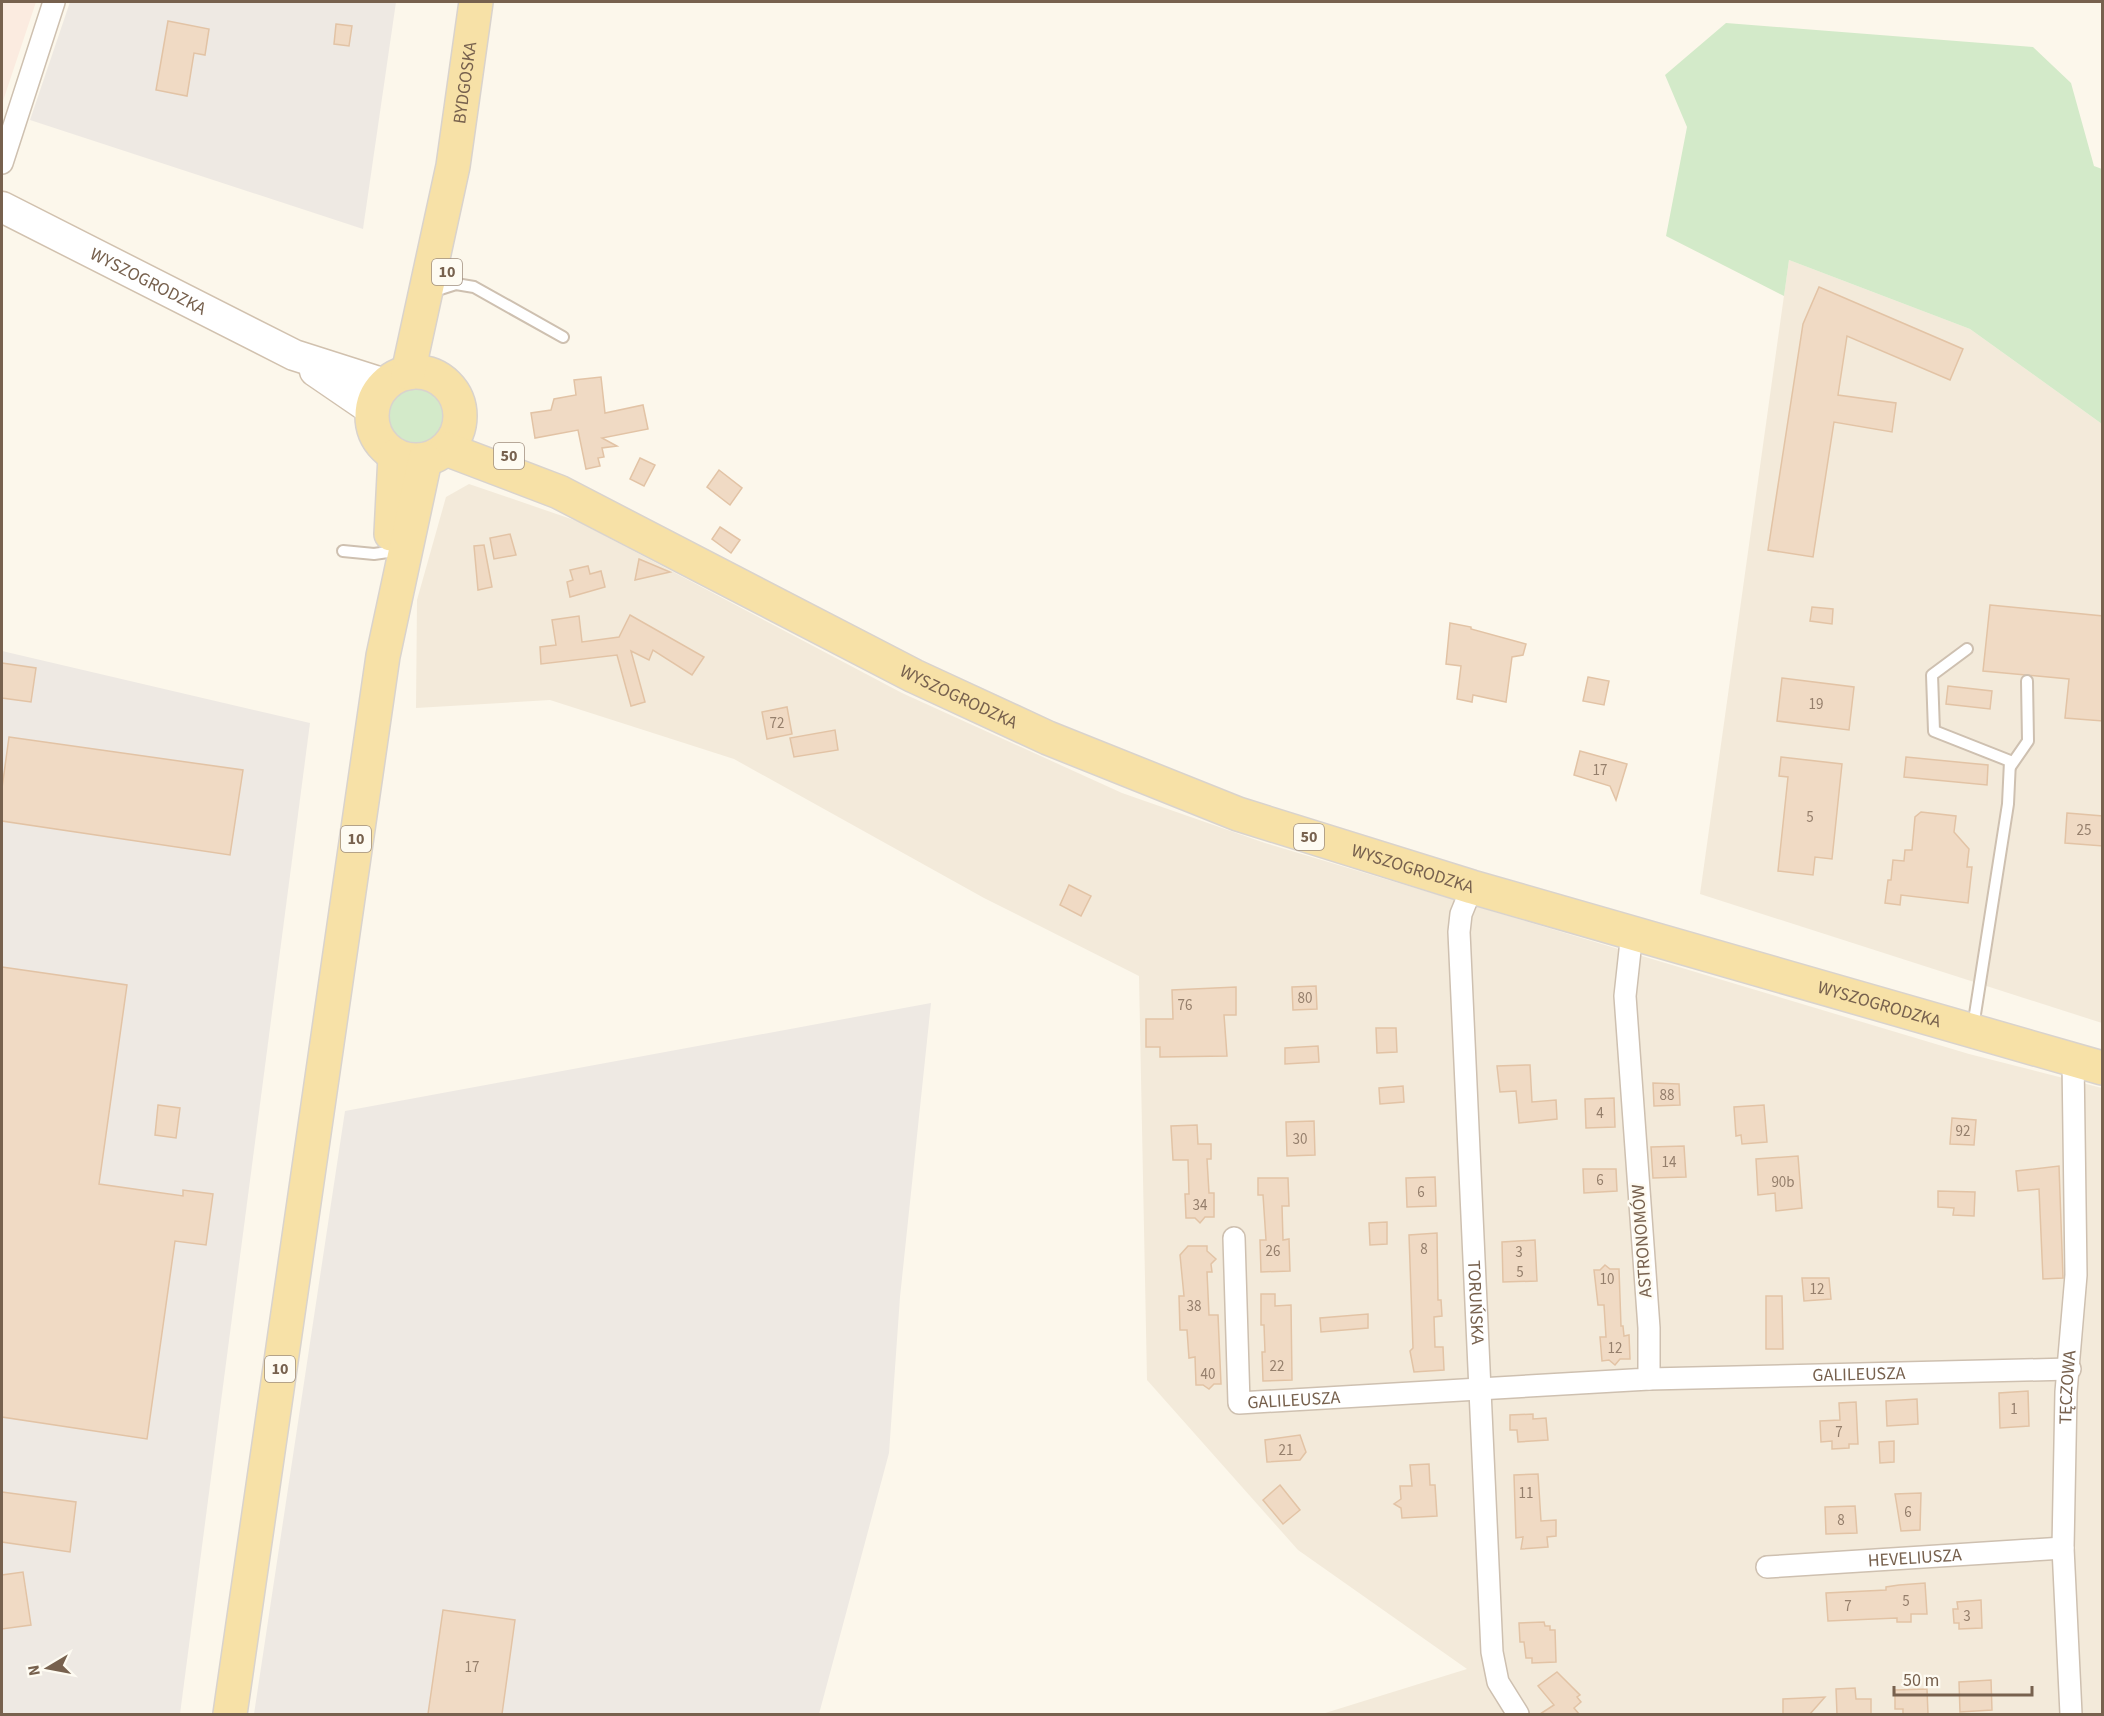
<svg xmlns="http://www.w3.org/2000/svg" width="2104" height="1716" viewBox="0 0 2104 1716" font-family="'Source Sans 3',sans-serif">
<rect width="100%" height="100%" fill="#fcf7eb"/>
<g fill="#f3eada">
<path d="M1789,260L1970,329L2102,424V1023L1700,894Z"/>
<path d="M469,484L577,521L902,693L1122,793L1265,843L1969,1054L2102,1088V1714H1322L1467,1669L1298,1550L1147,1380L1139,976L984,898L734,759L550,700L416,708L417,600L446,497Z"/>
</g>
<path fill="#fbebe0" d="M2,2H36L2,104Z"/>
<g fill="#eee9e3">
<path d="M70,2H396L363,229L30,120Z"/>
<path d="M2,651L310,723L180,1714H2Z"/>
<path d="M931,1003L900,1297L889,1453L819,1714H254L345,1111Z"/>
</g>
<g fill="#d3eac9">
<path d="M1726,23L2033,47L2071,83L2094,166L2102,169V424L1970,329L1789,260L1784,296L1666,236L1687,127L1665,75Z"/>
<circle cx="416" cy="417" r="30"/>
</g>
<g fill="#f0dac4" stroke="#e2c3a5" stroke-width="1.5">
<path d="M168,21L209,29L205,55L194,53L187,96L156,90Z"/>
<path d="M336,24L352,26L349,46L334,44Z"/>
<path d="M1819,287L1963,349L1950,380L1847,336L1838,395L1896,403L1892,432L1834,422L1813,557L1768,550L1803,324Z"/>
<path d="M601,377L605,413L643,405L648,429L602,438L617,446L602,448L604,457L598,458L600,466L586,469L578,430L535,438L531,413L551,410L554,399L576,395L574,380Z"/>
<path d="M640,458L655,465L644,486L630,479Z"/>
<path d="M719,470L742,488L730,505L707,487Z"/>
<path d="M720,527L740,540L731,553L712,539Z"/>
<path d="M510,534L516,555L494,559L490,538Z"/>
<path d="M484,545L492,587L478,590L474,546Z"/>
<path d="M639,559L670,572L635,580Z"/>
<path d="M588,566L590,574L601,571L605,587L570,597L567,582L573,580L570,570Z"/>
<path d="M1990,605L2103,616V721L2065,718L2069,679L1983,671Z"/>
<path d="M1812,607L1833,609L1832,624L1810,621Z"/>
<path d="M630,615L704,657L692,675L653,650L649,660L631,651L645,702L631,706L617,655L541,664L540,647L556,645L552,620L579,616L582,642L619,637Z"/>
<path d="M1450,623L1471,627V629L1526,644L1523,655L1512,657L1506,702L1473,695L1472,702L1457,699L1461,666L1446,664Z"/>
<path d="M2,663L36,668L31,702L2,698Z"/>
<path d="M1588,677L1609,681L1604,705L1583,701Z"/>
<path d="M1782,678L1854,687L1849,730L1777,721Z"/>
<path d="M1948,686L1992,691L1990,709L1946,704Z"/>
<path d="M787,707L792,734L767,739L762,712Z"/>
<path d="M835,730L838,750L794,757L790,738Z"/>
<path d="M9,737L243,770L230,855L2,821V788Z"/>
<path d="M1580,751L1627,764L1616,800L1610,786L1574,775Z"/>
<path d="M1781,757L1842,764L1832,859L1815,857L1813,875L1778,871L1788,777L1779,776Z"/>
<path d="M1906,757L1988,765L1987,785L1904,777Z"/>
<path d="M1921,812L1956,816L1954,832L1969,849L1967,867H1972L1968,903L1901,895L1900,905L1885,903L1888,880H1891L1893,860L1904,861L1905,850H1912L1915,817Z"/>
<path d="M2067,813L2103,816V846L2065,843Z"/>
<path d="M1069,885L1091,896L1081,916L1060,905Z"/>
<path d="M2,967L127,985L99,1184L183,1196V1190L213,1194L206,1245L175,1241L147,1439L2,1417Z"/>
<path d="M1316,986L1317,1009L1293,1010L1292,987Z"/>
<path d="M1236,987V1015H1224L1227,1056L1160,1057V1047H1146V1019H1173L1172,990Z"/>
<path d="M1376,1028H1396L1397,1052L1377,1053Z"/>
<path d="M1318,1046L1319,1062L1285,1064V1048Z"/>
<path d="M1527,1065H1530L1532,1102L1556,1100L1557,1119L1519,1123L1516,1091L1500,1092L1497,1066Z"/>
<path d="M1653,1083L1679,1084L1680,1105L1654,1106Z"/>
<path d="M1403,1086L1404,1102L1380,1104L1379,1088Z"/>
<path d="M1614,1098L1615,1127L1586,1128L1585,1099Z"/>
<path d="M158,1105L180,1108L176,1138L155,1135Z"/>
<path d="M1764,1105L1767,1142L1742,1144L1741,1135L1736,1136L1734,1107Z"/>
<path d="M1952,1118L1976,1120L1974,1145L1950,1144Z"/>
<path d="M1314,1121L1315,1155L1287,1156L1286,1122Z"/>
<path d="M1197,1125L1198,1144H1211V1159H1207L1209,1193H1214V1217H1205L1200,1223L1195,1218H1186L1185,1194H1189L1188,1160H1173L1171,1126Z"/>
<path d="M1684,1146L1686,1177L1653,1178L1651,1147Z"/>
<path d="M1798,1156L1802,1208L1776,1211L1775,1193L1758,1195L1756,1159Z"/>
<path d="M2059,1166L2063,1278L2043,1279L2039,1189L2018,1191L2016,1171Z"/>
<path d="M1583,1169H1616L1617,1191L1584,1193Z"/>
<path d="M1435,1177L1436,1206L1407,1207L1406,1178Z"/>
<path d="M1258,1178H1288L1289,1206H1282L1283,1240L1289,1239L1290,1271L1261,1272L1260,1240H1266L1263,1195H1258Z"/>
<path d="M1938,1191L1975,1192L1974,1216L1953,1215L1954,1208L1938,1207Z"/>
<path d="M1387,1222V1244L1370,1245L1369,1223Z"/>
<path d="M1437,1233L1438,1300H1441L1442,1316L1434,1317L1435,1347H1443L1444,1370L1414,1372L1410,1351L1413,1348L1409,1235Z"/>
<path d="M1535,1240L1537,1281L1503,1282L1502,1242Z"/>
<path d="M1188,1246H1207V1251L1216,1259L1211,1264L1212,1272H1207L1209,1315H1218L1221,1384H1214L1209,1389L1203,1385H1196L1195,1357L1189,1358L1187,1330H1180L1179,1296H1184L1180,1255Z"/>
<path d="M1605,1265L1610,1269H1619L1621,1326H1623L1624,1336L1629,1335L1630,1359H1620L1615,1365L1609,1360L1602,1361L1600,1337H1606L1604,1305H1598L1594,1270H1600Z"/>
<path d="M1802,1278H1829L1831,1299L1804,1301Z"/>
<path d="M1261,1294H1275V1306L1291,1305L1292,1380L1263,1381L1262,1352H1265L1264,1325H1261Z"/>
<path d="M1766,1296H1782L1783,1349H1766Z"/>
<path d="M1368,1314V1328L1321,1332L1320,1318Z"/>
<path d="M2028,1391L2029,1426L2000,1428L1999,1393Z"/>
<path d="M1917,1399L1918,1424L1887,1426L1886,1401Z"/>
<path d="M1856,1402L1858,1444H1849V1448L1832,1449V1441L1821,1442L1820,1421L1840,1420L1839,1403Z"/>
<path d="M1533,1414V1419L1546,1418L1548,1440L1518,1442L1517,1430H1510V1415Z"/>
<path d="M1300,1435L1306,1452L1300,1460L1267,1462L1265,1440Z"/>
<path d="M1894,1441V1462L1880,1463L1879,1442Z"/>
<path d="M1429,1464L1430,1485H1435L1437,1516L1402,1518L1401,1508L1394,1504L1401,1499L1400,1486H1412L1410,1465Z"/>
<path d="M1538,1474L1541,1521L1556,1520V1536L1547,1537L1548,1547L1521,1549L1523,1537L1516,1538L1514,1475Z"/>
<path d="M1280,1485L1300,1510L1283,1524L1263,1500Z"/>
<path d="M2,1492L76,1502L70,1552L2,1542Z"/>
<path d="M1921,1493L1920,1530L1901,1531L1895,1494Z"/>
<path d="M1855,1506L1857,1533L1826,1534L1825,1507Z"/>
<path d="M23,1572L31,1625L2,1629V1575Z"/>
<path d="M1925,1583L1927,1614H1911V1622H1897V1618L1828,1621L1826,1593L1886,1590V1587L1899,1585Z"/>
<path d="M1981,1600L1982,1628L1959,1629V1623H1954L1953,1609H1958L1957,1602Z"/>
<path d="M443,1610L515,1620L502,1714H428Z"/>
<path d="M1544,1622L1545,1626H1550V1630H1555L1556,1662L1532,1663V1658H1526L1524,1642H1520L1519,1623Z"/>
<path d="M1557,1672L1580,1695L1577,1697L1581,1702L1574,1708L1579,1714H1540L1554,1705L1538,1686Z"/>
<path d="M1991,1680L1992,1710L1960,1712L1959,1682Z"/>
<path d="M1855,1688L1856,1699H1871V1714H1837L1836,1689Z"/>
<path d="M1927,1689L1928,1714H1903V1709H1895V1690Z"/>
<path d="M1825,1697L1810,1714H1783V1699Z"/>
</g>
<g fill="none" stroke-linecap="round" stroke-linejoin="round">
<defs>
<g id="lane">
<path d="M431,292L456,284L474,287L563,337"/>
<path d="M343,551L374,554L402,550"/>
<path d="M1967,649L1932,675L1934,731L2010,761L2008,804L1973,1027"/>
<path d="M2010,767L2028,741L2027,681"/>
</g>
<g id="street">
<path d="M2,163L54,2"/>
<path id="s1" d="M1472,887L1461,914L1459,932L1492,1652L1498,1682L1518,1714"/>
<path id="s2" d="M1234,1238L1239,1403L1649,1379V1328L1625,996L1632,932"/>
<path id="s3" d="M1649,1379L2070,1369"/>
<path id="s4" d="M1767,1567L2063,1548"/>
<path id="s5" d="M2071,1714L2063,1548L2066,1392L2076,1275L2073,1060"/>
</g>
<g id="secondary">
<path id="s6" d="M2,207L294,355L385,384"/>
<path d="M315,371L372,410"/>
</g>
<g id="primary">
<circle cx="416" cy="416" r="44"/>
<path id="s7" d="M408,373L453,166L476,2"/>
<path id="s8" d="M446,449L559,492L914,676L1048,738L1238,814L1472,887L2102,1068"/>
<path d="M391,534L395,456"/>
<path d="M230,1714L383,656L425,460"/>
</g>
</defs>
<use href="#lane" stroke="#cec0b0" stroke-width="14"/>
<use href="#street" stroke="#cec0b0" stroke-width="24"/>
<use href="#secondary" stroke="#d1c1ae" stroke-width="33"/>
<use href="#primary" stroke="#d9d3cd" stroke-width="36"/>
<use href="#lane" stroke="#fff" stroke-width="10"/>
<use href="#street" stroke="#fff" stroke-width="21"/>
<use href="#secondary" stroke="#fff" stroke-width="30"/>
<use href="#primary" stroke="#f7e1a7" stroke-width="33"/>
</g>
<g text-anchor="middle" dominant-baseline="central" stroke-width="5" stroke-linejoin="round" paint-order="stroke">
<g font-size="15" fill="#957f6c">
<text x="1816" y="704">19</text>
<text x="777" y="723">72</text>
<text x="1600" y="770">17</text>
<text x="1810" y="817">5</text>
<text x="2084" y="830">25</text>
<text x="1305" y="998">80</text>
<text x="1185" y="1005">76</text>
<text x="1667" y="1095">88</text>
<text x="1600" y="1113">4</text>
<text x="1963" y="1131">92</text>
<text x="1300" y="1139">30</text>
<text x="1669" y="1162">14</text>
<text x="1600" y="1180">6</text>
<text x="1783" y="1182">90b</text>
<text x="1421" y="1192">6</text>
<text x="1200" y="1205">34</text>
<text x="1424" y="1249">8</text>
<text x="1273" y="1251">26</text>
<text x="1519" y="1252">3</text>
<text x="1520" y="1272">5</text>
<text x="1607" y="1279">10</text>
<text x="1817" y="1289">12</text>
<text x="1194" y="1306">38</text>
<text x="1615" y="1348">12</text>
<text x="1277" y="1366">22</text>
<text x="1208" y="1374">40</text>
<text x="2014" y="1409">1</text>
<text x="1839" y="1432">7</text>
<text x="1286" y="1450">21</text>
<text x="1526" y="1493">11</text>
<text x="1908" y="1512">6</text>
<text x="1841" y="1520">8</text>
<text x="1906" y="1601">5</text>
<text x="1848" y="1606">7</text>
<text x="1967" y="1616">3</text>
<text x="472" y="1667">17</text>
</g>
<g fill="#fefbf2" stroke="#a08f7f" stroke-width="1.5">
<rect x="432" y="259" width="30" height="26" rx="4.5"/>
<rect x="494" y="443" width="30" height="26" rx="4.5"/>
<rect x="1294" y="824" width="30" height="26" rx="4.5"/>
<rect x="341" y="826" width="30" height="26" rx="4.5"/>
<rect x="265" y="1356" width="30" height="26" rx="4.5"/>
</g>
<g font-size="16" font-weight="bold" fill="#77614e">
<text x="447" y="272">10</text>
<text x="509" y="456">50</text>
<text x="1309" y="837">50</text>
<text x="356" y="839">10</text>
<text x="280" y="1369">10</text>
</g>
<g font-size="18" fill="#77614e" stroke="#fefbf2">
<text stroke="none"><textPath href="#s7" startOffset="296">BYDGOSKA</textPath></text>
<text stroke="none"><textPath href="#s6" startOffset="164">WYSZOGRODZKA</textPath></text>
<text stroke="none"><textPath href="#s8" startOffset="570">WYSZOGRODZKA</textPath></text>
<text stroke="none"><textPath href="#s8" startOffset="1056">WYSZOGRODZKA</textPath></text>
<text stroke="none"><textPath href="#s8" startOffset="1542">WYSZOGRODZKA</textPath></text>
<text transform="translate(1642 1241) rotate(-94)">ASTRONOMÓW</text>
<text stroke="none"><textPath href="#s1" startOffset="418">TORUŃSKA</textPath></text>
<text stroke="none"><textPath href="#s3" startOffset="210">GALILEUSZA</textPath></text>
<text stroke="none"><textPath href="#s5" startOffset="327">TĘCZOWA</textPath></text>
<text stroke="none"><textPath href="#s2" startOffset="220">GALILEUSZA</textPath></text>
<text stroke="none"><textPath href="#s4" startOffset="148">HEVELIUSZA</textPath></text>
</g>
</g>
<rect width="2104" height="1716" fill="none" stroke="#77614e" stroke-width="6"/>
<g transform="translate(48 1668) rotate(260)" stroke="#fefbf2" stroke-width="4.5" paint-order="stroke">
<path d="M0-4.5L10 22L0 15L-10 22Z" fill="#77614e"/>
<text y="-9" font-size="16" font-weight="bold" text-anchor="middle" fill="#77614e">N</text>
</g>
<path d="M1894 1686v9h138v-9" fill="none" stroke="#77614e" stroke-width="3"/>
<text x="1903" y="1686" font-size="18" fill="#77614e" stroke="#fefbf2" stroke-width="4.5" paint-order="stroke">50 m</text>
</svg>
